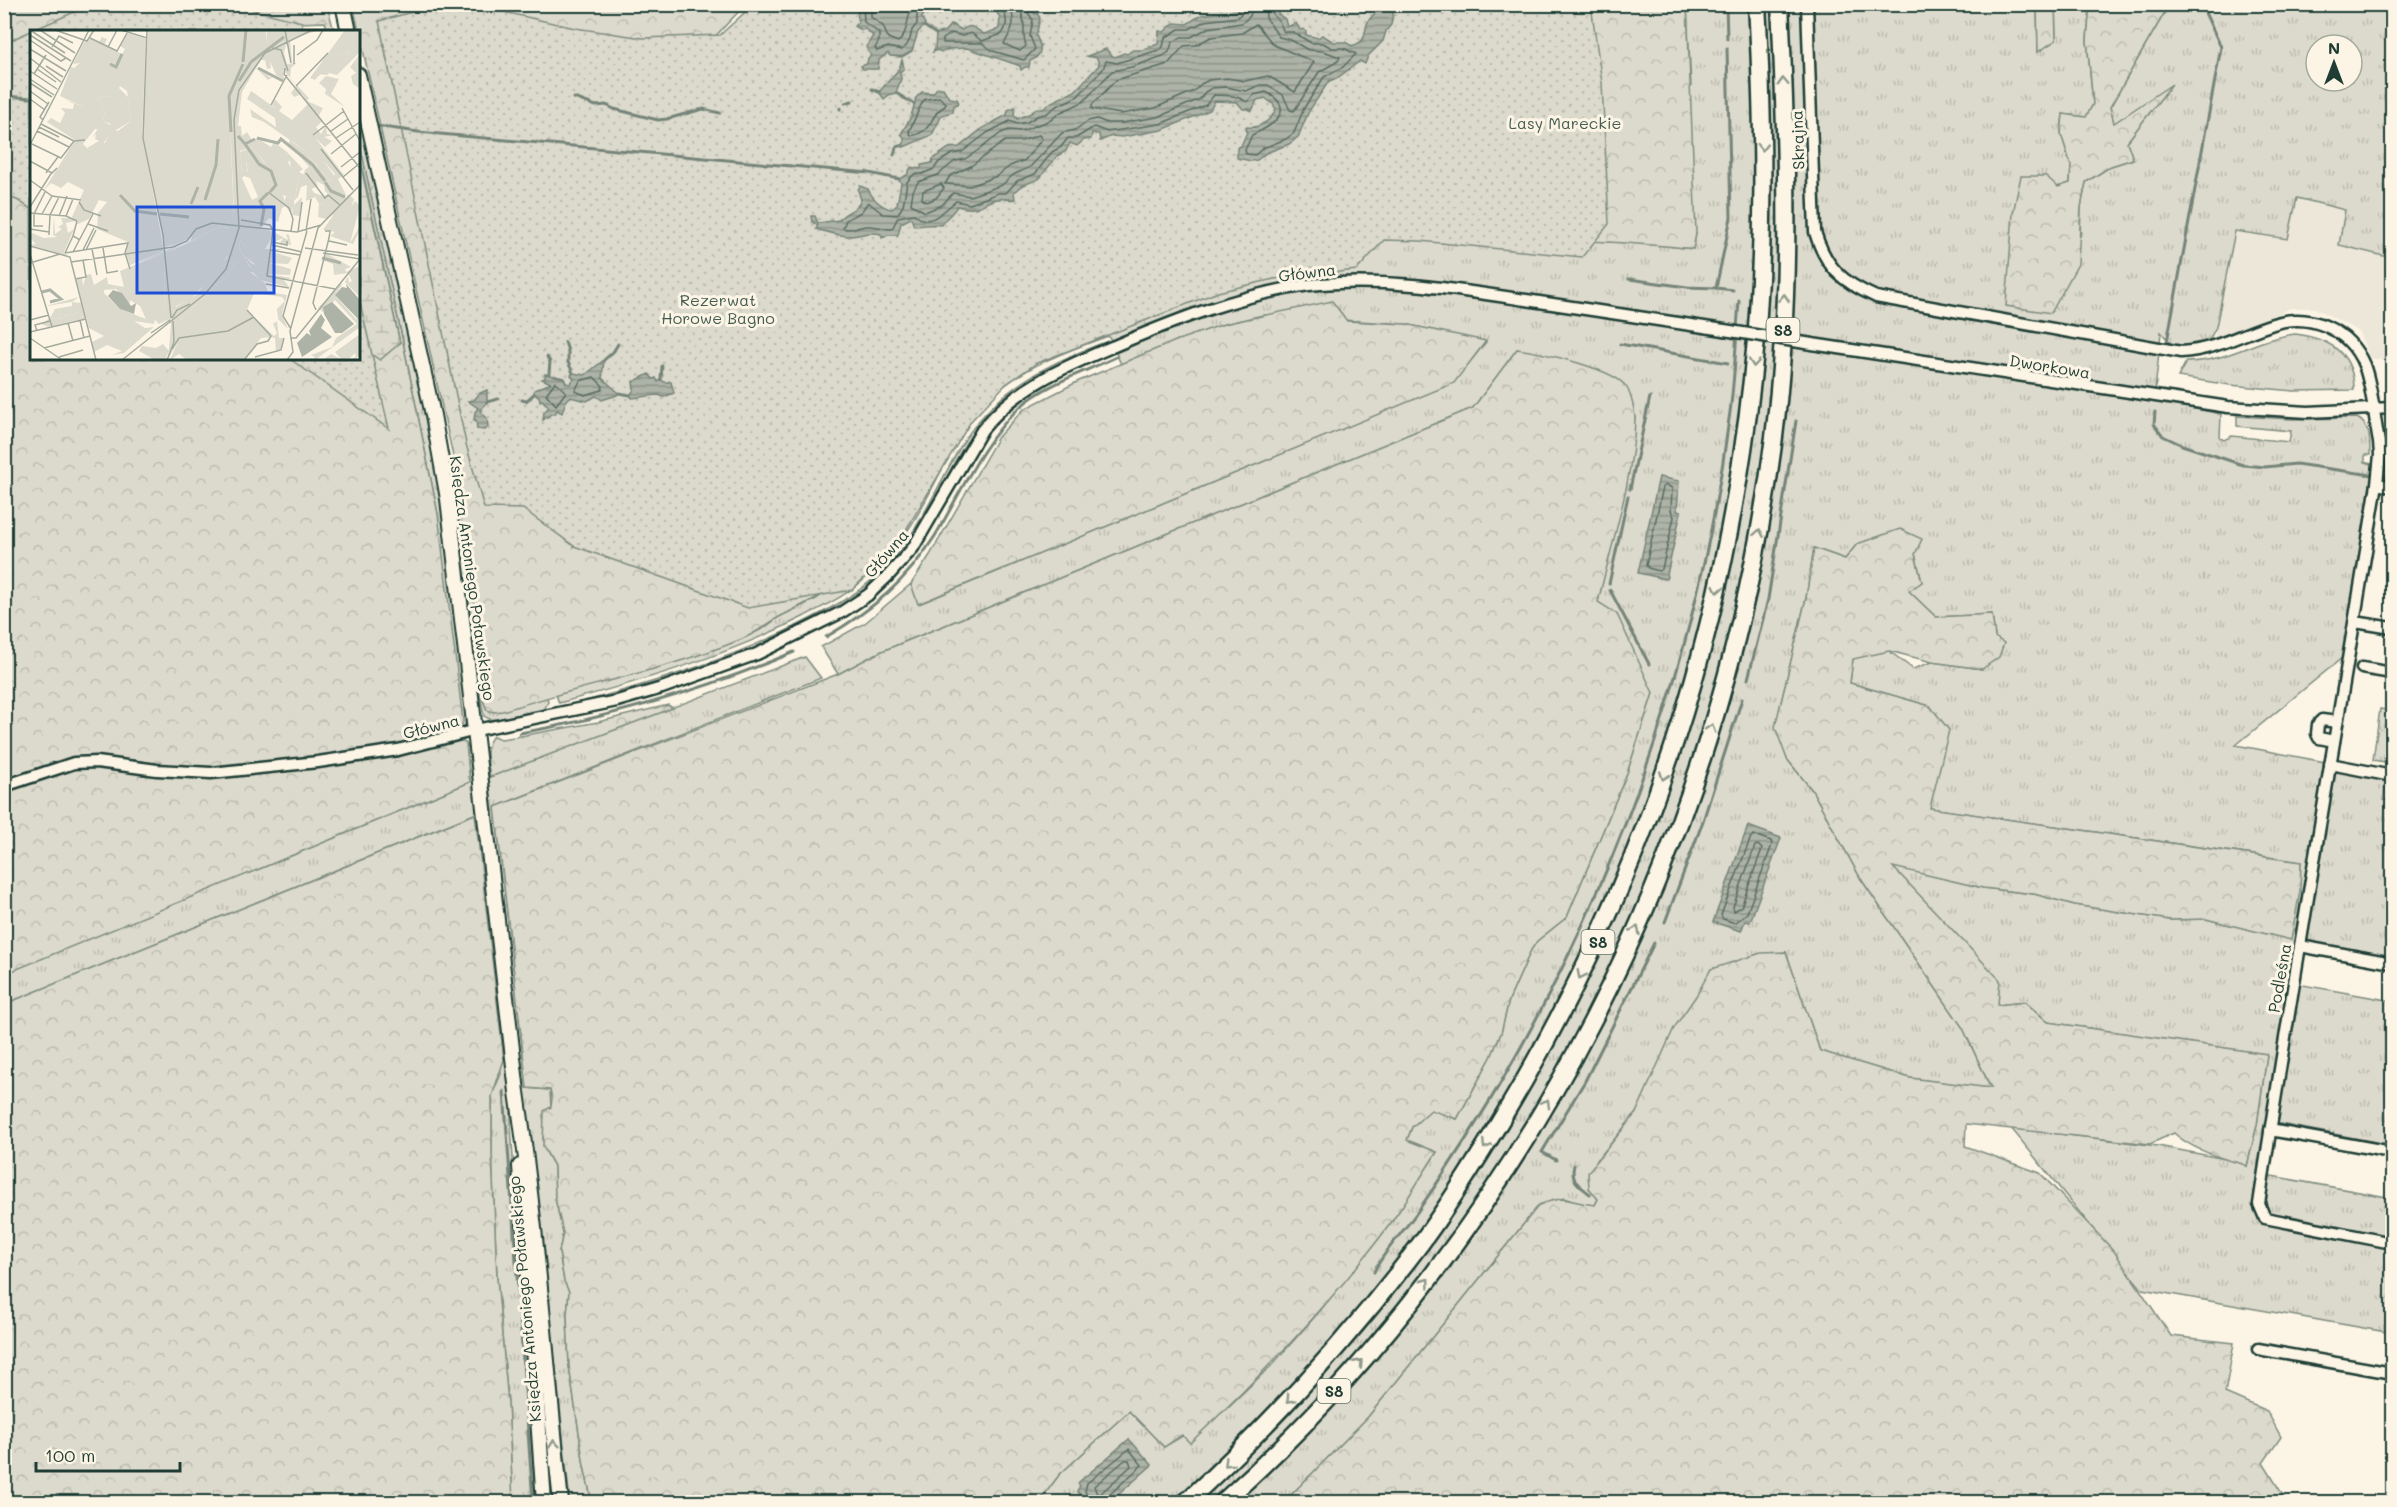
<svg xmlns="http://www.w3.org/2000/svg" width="2397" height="1507" viewBox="0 0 2397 1507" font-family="Mali,sans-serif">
<defs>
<pattern id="grass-tufts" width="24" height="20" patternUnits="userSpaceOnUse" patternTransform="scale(1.5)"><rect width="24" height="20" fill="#dcdacc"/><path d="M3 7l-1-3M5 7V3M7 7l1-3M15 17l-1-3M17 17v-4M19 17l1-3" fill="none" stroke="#bcbcb0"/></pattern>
<pattern id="forest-crowns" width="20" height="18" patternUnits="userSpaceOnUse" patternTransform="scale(1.5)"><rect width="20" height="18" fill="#dcdacc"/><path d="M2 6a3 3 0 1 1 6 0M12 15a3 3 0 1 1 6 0" fill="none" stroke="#bcbcb0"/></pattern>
<pattern id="wetland-marsh" width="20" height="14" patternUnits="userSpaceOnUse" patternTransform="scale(1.5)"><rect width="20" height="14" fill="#dcdacc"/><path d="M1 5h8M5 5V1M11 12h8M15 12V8" fill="none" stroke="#bcbcb0"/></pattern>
<pattern id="park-dots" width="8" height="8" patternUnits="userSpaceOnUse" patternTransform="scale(1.5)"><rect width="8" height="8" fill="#dcdacc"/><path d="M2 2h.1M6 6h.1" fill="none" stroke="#bcbcb0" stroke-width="1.8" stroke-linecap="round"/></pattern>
<pattern id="water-rules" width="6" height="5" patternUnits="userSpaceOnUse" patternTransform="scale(1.5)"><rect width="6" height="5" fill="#aeb3a7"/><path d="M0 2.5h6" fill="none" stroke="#8d9389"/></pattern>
</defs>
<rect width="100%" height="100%" fill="#fcf5e5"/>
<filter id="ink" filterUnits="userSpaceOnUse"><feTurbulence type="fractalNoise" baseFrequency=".0167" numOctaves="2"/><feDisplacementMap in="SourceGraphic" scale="12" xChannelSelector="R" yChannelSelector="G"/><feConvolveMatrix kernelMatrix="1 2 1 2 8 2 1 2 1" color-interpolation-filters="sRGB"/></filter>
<g filter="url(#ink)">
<path fill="#ece7d8" d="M2297,197L2345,210L2339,246L2392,258V362L2370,358L2358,331L2315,308H2291L2214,340L2235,231Z"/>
<g fill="url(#grass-tufts)" stroke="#7e8c80" stroke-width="1.5" fill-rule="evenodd">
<path d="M1687,5H2037L2038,51L2056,40L2055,5H2090L2087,40L2093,104L2086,117L2063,114L2061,134L2071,165L2070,183L2058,187L2080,237L2081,207L2086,182L2111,166L2133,159L2127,142L2170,86L2114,124L2110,107L2169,5H2392V258L2339,245L2345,210L2297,198L2288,239L2235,231L2216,327L2206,346H2173L2161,332L2154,401L2221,414L2220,438L2224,440L2232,436L2289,442L2291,431L2237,426V416L2292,419L2357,418C2371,425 2370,441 2370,455H2365V462L2372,464V473L2387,476L2389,462L2392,463V484L2374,489L2343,657L2236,745L2325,762L2334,768L2387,778L2383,800L2392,801V959L2303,943L2297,984L2392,1001V1145L2275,1123L2266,1175L2392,1198V1333L2142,1289L2011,1128L2158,1146L2241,1162L2247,1166L2257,1125L2267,1055L2048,1022L2025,1002L1997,1005L1892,866L1983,888L2034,894L2075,905L2170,920L2206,919L2290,939L2301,862L1930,808V706L1850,683L1853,658L1889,651L1913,669L1932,662L1982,669L1995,637L1992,614L1936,617L1908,591L1922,582L1915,554L1857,544L1845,559L1814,548L1806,598L1780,707L1787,759L1812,790L1861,879L1963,1028L1991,1089L1910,1078L1820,1051L1786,952L1711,969L1636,1113L1597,1160L1589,1188L1598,1199L1595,1205L1581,1204L1564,1198L1539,1205L1368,1417L1284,1502H1039L1059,1475L1129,1411L1164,1447L1223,1412L1272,1365L1319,1312L1390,1224L1437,1152L1407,1140L1412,1127L1431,1109L1457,1119L1491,1057L1501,1033L1509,1000L1531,950L1537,941L1567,917L1627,773L1653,693L1598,602L1629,466L1635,416L1517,349L1473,408L880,652L838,674L821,647L865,623L911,584L919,604L1453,383L1486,342L1405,324L1263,315L1224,324L1121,364L1111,342C1049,366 999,389 963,448C938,490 921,535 886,571C863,594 836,609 807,623C732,662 650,690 567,706C650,684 733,659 810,619C835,606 859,593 878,574C916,539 934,492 959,449C993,390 1049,362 1111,340L1108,336C1065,352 1021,367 988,400C954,435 938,483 912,524C900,543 885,560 868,576C849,594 826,605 803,617C726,656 642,681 559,703L556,695L681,660L744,638L764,628L779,617L816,599L869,564L947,435L1014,367L1372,231L1691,87ZM2316,45H2352V81H2316ZM1696,234L1693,249L1640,243L1608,242Z"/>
<path d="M358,104L428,424L445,525L466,710L465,726L461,728L438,514L403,342L359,141Z"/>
<path d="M2295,334C2329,338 2354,353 2354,390L2294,391L2230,385L2178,377L2186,362C2229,362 2254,339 2295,334Z"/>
<path d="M468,593L472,597L476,608L483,700L487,710L547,697L548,702L544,710C531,716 495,725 484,716L476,675Z"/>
<path d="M805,657L821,678L495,807L527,1088L550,1090L551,1108L543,1115L545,1131L543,1138L547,1154L554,1166L555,1198L563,1233L559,1252L564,1281L569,1291L567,1315L569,1366L584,1466L592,1502H570L531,1134L523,1090L486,750L490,777Z"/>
<path d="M2380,709L2392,711V763L2373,760Z"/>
<path d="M466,744L469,748L475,784L511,1088V1126L535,1502H513L508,1403L497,1278L492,1152V1095L501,1074L474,814L5,1004L4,974L470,782Z"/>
</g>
<g fill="url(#forest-crowns)" stroke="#7e8c80" stroke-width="1.5" fill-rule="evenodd">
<path d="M1460,4L1687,5L1696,234L1693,249C1634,242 1574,241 1515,237C1468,234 1419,227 1373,231L1362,256C1333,259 1304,261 1276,267C1226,277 1178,296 1131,315C1073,337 1005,359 965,410C927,457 917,524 869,564C843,586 811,600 781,616C768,623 757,633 742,639C665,671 582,685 503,711L493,712L487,710L483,700L476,608L472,597L468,593C465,575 452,505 461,492L353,5H745L704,48L607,68L529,41L402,28L386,56L415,174L441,261L468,269L543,243L642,238L673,265L758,275L813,264L859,263L903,254L919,255L949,246L967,227L994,215L1018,199L1037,194L1088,163L1104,166L1128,161L1148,148L1173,144L1191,131L1219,122L1231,128L1228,140L1213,161L1219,169L1236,174L1273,168L1303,152L1345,93L1397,69L1450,32ZM584,338L623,341L657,365H712L739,362L753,375V390L748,398L697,405L676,425L615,449L556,448L537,442L524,429L510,427C500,440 492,441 476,438L470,427L465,365L478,352L490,355L505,366L523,356L533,344ZM652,440H663L665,454L679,450L690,481L701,491V505L736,514L759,524L764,541L758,551L730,558L672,546L665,534L582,498L570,487L561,483L570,470L588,477L605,476L654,486L638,477L633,468L637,447Z"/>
<path d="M5,5H327L334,31H328L325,22L32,32L5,60Z"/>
<path d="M2037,5H2055L2056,40L2038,52Z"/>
<path d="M2090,5H2169L2110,107L2114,123L2172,84L2127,142L2133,159L2111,166L2086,182L2081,207L2078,264L2051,313L2006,306L2013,213L2021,176H2046L2058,187L2070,183L2071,165L2061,134L2063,114L2086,117L2093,104L2087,40Z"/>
<path d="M359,141L403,342L438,514L463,721L461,728L462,741L466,744L470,782L5,974V149L31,169L32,358H358L400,343L359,153Z"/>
<path d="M1332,301L1347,321L1405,324L1486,341L1454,383L918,604L911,584L930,555L998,437L1024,409L1079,381L1178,340L1224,324Z"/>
<path d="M1517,349C1539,352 1617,369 1627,388C1631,395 1635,411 1635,419C1634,476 1611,546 1598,602L1617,614L1653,693L1627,773L1567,917L1537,941L1531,950L1509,1000L1501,1033L1491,1057L1457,1119L1431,1110L1412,1127L1407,1140L1437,1152C1421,1176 1407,1201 1390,1224C1331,1304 1262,1375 1190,1443L1182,1435L1164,1447L1129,1411L1059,1475L1039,1502H592L584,1466L569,1366L567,1315L569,1292L564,1281L559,1252L563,1233L555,1198L554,1166L543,1146L544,1111L551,1107L552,1098L550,1090L527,1088L495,807L838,674L880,652L1473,408Z"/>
<path d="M1900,529L1922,539L1915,554L1922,582L1909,591L1936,617L1992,614L1995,637L2004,643L1999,657L1982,669L1932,662L1889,651L1853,659L1850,683L1930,706L1949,730L1930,808L2301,862L2300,891L2291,940L2206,919L2170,920L2075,905L2034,894L1983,888L1893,867L2000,980L1998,1005L2025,1002L2048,1022L2267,1054L2257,1125L2247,1166C2240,1162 2233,1162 2225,1159C2206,1153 2188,1146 2174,1133L2150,1144L1966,1124L1965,1146L2040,1173L2114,1251L2171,1336L2234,1343L2225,1393L2267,1411L2281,1437L2263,1463L2286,1500L2300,1502H1284L1368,1417L1539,1205C1569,1193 1567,1203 1595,1205L1598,1199L1589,1188L1588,1172L1636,1113L1674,1028L1696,996L1711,969L1761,953L1786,952L1820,1051L1910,1078L1991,1088L1963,1028L1861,879L1812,790L1787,759L1775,727L1806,598L1814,548L1845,559L1857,544Z"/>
<path d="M668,705L673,708L490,777C488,762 483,748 493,736L501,739L515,737L598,722Z"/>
<path d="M475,814L504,1060L492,1096V1152L497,1278L508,1403L513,1502H5V1004Z"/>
</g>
<path fill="url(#wetland-marsh)" stroke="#7e8c80" stroke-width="1.5" d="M358,153L400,343L380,360L359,346Z"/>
<g fill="url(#park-dots)" stroke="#7e8c80" stroke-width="1.5">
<path d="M184,4L242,7L302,22V32H32L31,209L17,200L5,196L4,43L90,5Z"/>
<path d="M754,4L1591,5L1602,83L1609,224L1582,257L1420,241L1384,240L1357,270L1274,279L1218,292L1037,363L1006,384L971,421L897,545L852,590L748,608L574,546L523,509L484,508L466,444L379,21L430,7L504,12L575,28L643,38L720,35Z"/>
<path d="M359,298L389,429L290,359L358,358Z"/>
</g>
<g fill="url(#water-rules)" stroke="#758479" stroke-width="1.5">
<path d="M1245,4L1278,5V14L1285,19L1287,27L1296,23L1300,30L1304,29L1306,32V35L1318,38L1322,35L1334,42H1345L1352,46C1370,40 1362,31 1369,20C1373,14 1379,11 1382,5H1389L1394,10L1391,25L1386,31L1383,41L1368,56L1365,64L1360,61L1336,79L1329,81L1309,111L1298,137L1289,144L1266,153L1257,160L1251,161L1237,158V148L1241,146L1247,132L1246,127C1259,129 1271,121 1276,109L1273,104L1265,98L1257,100L1252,111L1248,109H1243L1237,102L1215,101L1210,110L1162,130L1122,137L1112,136L1100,141L1099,134L1092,133L1091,139L1084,140L1077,146L1070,143L1066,151L1057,156L1039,179L1021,186L1014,192L1015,199C1008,201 1007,198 1000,199C982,199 983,214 957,206C953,214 946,217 941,225C932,223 924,226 914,226L911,218L901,223L898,235H888L882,238L881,234C869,231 862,235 851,236C839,236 827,232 816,229L818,225L812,222L811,216H815L818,223L839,220C845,211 856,212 861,200L858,190L860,186L868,189C872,198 882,208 892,209L897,205L901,183L899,179L907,175L911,167L920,169L922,165L932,163L933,159L949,148L959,147L983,128L1007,115L1008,110L1015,107L1014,115L1017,119L1031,113L1037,108L1043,109L1052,102L1075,91L1099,65L1097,58L1087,56L1106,49L1111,55L1115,57L1124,53L1127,54L1133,50H1142L1158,44L1159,31L1164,32L1174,23L1187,24L1201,15L1235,11Z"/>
<path d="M928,5L927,11L922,17L925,25L918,32L912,51L902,57L890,56L888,53L879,60L878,69H863L861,66L867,64L868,58L871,56L866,47L873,36L865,29L862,30L854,26L858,22L857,5Z"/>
<path d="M991,5H1033L1035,8L1033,11L1035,14L1037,13L1040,18L1036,36C1042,46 1043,56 1030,61L1029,67H1025L1021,70L1020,66L1015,64L967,48L950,49L941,52L938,50L933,52L935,49L936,34L945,31L951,24L962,30C972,23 974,28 984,34L999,29L1000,17Z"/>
<path d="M902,60L904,68L900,72L901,79L896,93L889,95L884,99L879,92L899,69Z"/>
<path d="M937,88H943L949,98L957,99L959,103L954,105L953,112L942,115L932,135L904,147L900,146L904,144V137L901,134L911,117L916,98L922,92L933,93Z"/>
<path d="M604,360L602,378L619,393L617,395L602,400L596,396L587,401L570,397L566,401L562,413L557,410L555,414H551L543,420L544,412L549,407L542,400L540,401L539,396L534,394V390L551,383L542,379L545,378V374L564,378L566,383L570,384L574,379L571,375L573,373L585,375Z"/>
<path d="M649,374L653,379L656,378L658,382L661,379L664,382H671L674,393L664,397L658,395L632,398L630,395L634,390L633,382Z"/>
<path d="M487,390V402L480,411L487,418L488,427L485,430L477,429L476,420H474L475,412L478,408L468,401L474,400L480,393Z"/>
<path d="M1659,477L1679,481L1677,511L1681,512L1666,579L1638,573Z"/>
<path d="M1748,826L1781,838L1750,922L1745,921L1741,931L1713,922Z"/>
<path d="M1129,1439L1152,1465L1110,1502H1086L1077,1491L1080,1486L1078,1483Z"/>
</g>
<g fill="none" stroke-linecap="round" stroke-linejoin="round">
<g stroke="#586c62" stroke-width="1.5">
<path d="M863,4L864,22L879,33V41L875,48L877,51L888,47L902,50L907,45L910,39L912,30L917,24V15L922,4"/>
<path d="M871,4V17L883,26L888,38L898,42C909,34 906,15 914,4"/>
<path d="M999,4C1007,14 1009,24 1002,34L982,41L971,33L962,36L952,33L943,39V43H982L993,51L1024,60L1035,49L1030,36L1033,20L1028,13V4"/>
<path d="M1009,4C1017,22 1012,30 1004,44L1020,51L1026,46C1023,38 1024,34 1024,25C1024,18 1020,13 1021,4"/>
<path d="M1246,4L1243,12L1238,17L1205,21L1189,29H1179L1165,38L1163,47L1159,50L1117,63L1106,61L1103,69L1078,96L1055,107L1046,114L1039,115L1027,122L1017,124L1010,121L987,133L962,152L952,154L939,162L934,169L922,174H914L907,182L903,206L897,215L883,214L868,202L861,212L846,220L843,228C851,231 858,227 867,226C876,225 884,229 892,229L898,217L914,214C930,229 943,211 956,201L970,204L998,193H1006L1017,181L1035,174L1052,152L1061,147L1068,138H1076L1094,127L1107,132L1160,124L1206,105L1214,95C1227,96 1236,94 1247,102L1254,95L1266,92C1298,109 1273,126 1252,135L1245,150L1246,154L1255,155L1263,148L1286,139L1294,133L1304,108L1324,77L1343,67L1356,54L1343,48H1332L1323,43H1311L1293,32H1284L1279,21L1273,15V4"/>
<path d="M1253,4L1250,16L1242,23L1208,28L1191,37H1181L1172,43L1169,52L1163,56L1132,67L1112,71L1083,102L1059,113L1051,120L1021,131L1009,130L1001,133L980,149L965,159L955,161L938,175L918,182L913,191L911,204L925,212L942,205L953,193L970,196L1002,185L1013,175L1030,167L1062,133L1075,130L1088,121L1097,119L1107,123H1121L1158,117L1200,99L1205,92L1212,88L1226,87L1246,91L1260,85H1268L1283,95L1290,110L1294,111L1319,72L1338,61L1340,57L1323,51L1308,50L1291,40L1279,37L1266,18L1265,4"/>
<path d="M1256,24L1274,45L1314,62L1295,92L1268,76L1245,81L1227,78L1209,80L1201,84L1194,91L1155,108L1121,114L1092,109V105L1116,80L1168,64L1184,46L1196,45L1211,37L1242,33Z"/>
<path d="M939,97L946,103L945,106C928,115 935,131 911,136L909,131C912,126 922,101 924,100C928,98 935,99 939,97Z"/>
<path d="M1039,135L1042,139L1025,160L1010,166L997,176L970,186L945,184L950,176L971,166L1005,141H1021Z"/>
<path d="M941,184L944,188L936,198L927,202L922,199L923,191Z"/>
<path d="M594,377L603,386L602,390L585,395L575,391L580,381Z"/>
<path d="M555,382L566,392L556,405L546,394Z"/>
<path d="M1666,485L1672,488L1671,510L1674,517L1662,569L1659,571L1648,568L1646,565L1663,487Z"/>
<path d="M1754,835L1771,841L1772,845L1747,913L1735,923L1723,919L1721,915L1751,837Z"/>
<path d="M1758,845L1762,849L1741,907L1734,911L1733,907L1755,846Z"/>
<path d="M1125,1460H1129L1131,1466L1100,1494H1097L1094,1486Z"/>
<path d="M1091,1502L1085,1491L1087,1483L1129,1449L1142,1465L1108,1496L1106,1502"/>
</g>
<g stroke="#758479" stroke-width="3">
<path d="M1726,4L1727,39"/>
<path d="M924,26L936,34"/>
<path d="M1727,48L1731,217L1716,288L1733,290"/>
<path d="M872,89L879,92"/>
<path d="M896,93L914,104"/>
<path d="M4,96L32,98"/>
<path d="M574,98L596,106L606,105L614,109L658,120L667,119L703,109L720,113"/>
<path d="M845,103L852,101"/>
<path d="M840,109V108"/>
<path d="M376,126L418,132L869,173L899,179"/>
<path d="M358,128H359"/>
<path d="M894,155L896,147L900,146"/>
<path d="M1629,279L1687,287L1716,288"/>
<path d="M565,342L568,351V362L573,373"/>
<path d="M2167,342L2221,47L2201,4"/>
<path d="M1620,344L1728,363"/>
<path d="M547,357L550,362L549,373"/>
<path d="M604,360L613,352L618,344"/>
<path d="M661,379L662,366"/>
<path d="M619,393L630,395"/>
<path d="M522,400L526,401L534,394"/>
<path d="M487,402L498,399"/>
<path d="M2155,412L2154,424L2163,436L2182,445L2243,465L2265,467L2296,464L2372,475"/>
<path d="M2386,478L2392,480"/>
<path d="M1630,489L1650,397"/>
<path d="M1609,584L1628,496"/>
<path d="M1610,590L1649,664"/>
<path d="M826,637C872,610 906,582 935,536C961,493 982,442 1020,407C1045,384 1085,372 1116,357"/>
<path d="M1748,679L1768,599L1796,421"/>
<path d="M520,733C613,717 706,689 794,652"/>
<path d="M1665,922L1702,824L1742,699"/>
<path d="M504,1091L533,1502"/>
<path d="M1556,1160L1542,1152L1585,1081L1654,943"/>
<path d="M1574,1165C1570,1181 1579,1185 1590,1194"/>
<path d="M1374,1272C1382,1253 1407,1228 1420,1208C1456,1156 1490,1103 1521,1047C1629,851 1702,635 1730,412C1735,376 1736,338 1739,301"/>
</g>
<defs>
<g id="minor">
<path d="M1807,4L1815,232C1826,268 1842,282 1876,297L2181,352C2215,350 2241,334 2273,324C2310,312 2349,329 2364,365C2373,389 2374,417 2379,442L2380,455L2377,484C2338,724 2295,964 2259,1204L2265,1218L2392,1243"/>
<path d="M1812,344L2228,407L2308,412L2392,408"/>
<path d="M2377,484L2392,487"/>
<path d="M2355,622L2392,628"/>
<path d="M2362,668L2392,673"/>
<path d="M2334,741L2319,738L2317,734L2318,724L2322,720L2337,722"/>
<path d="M2330,764L2392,776"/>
<path d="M4,786L74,763L97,762L157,770L211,773L318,762L398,750L476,730L617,701L662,688L757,654L842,612L868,595L889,575L913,548L982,430C1018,385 1067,366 1119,344C1181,318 1242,294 1309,285C1382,277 1454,289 1526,300C1592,310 1658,320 1724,330"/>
<path d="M2300,946L2392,963"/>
<path d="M2270,1130L2386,1151"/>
<path d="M2258,1349L2392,1373"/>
</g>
<g id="major">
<path d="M343,4L349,32"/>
<path d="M358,75L433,415L448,499L517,1092C537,1228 546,1365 561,1502"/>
<path d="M520,1166L544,1502"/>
</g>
<g id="highway">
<path d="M1186,1502C1272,1423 1351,1336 1421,1243C1459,1191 1492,1136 1524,1081C1650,860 1724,632 1752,380C1766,255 1764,129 1757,4"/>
<path d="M1223,1502C1527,1231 1723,840 1774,437C1792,294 1787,148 1780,4"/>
</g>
</defs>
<use href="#minor" stroke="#1f3d34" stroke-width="15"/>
<use href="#major" stroke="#1f3d34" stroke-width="18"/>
<use href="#highway" stroke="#1f3d34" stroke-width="21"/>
<use href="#minor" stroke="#fcf5e5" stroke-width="10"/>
<use href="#major" stroke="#fcf5e5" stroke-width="14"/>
<use href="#highway" stroke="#fcf5e5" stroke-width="16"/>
<defs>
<path id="minor-bridge" d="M1724,330L1812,344"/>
</defs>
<use href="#minor-bridge" stroke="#1f3d34" stroke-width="15" stroke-linecap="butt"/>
<use href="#minor-bridge" stroke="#fcf5e5" stroke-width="10"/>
</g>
<defs><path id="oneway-chevron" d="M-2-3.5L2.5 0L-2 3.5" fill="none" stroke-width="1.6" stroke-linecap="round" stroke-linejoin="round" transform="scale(1.5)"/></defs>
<g stroke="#8e998c">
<use href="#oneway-chevron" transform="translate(1783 82) rotate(-92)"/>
<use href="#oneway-chevron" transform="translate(1762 147) rotate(90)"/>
<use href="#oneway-chevron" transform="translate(1784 298) rotate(-87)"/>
<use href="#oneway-chevron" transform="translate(1754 363) rotate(95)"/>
<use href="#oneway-chevron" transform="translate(1759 533) rotate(-80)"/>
<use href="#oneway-chevron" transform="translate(1718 589) rotate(102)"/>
<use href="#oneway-chevron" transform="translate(1711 728) rotate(-72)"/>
<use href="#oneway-chevron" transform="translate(1664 776) rotate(110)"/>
<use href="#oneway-chevron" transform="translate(1636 930) rotate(-65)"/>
<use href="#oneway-chevron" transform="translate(1581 975) rotate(117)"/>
<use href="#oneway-chevron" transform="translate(1546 1103) rotate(-59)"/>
<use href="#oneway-chevron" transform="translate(1486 1145) rotate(122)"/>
<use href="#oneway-chevron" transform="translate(1426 1282) rotate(-53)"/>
<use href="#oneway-chevron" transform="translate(1359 1363) rotate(-48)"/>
<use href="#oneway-chevron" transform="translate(1290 1399) rotate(133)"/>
<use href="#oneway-chevron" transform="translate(554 1444) rotate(-96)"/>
<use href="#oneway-chevron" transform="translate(1228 1463) rotate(135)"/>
</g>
</g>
<g text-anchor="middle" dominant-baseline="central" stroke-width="6" stroke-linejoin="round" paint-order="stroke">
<g fill="#fcf5e5" stroke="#617469" stroke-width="1.5">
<rect x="1766.5" y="318" width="33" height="24" rx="4.5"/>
<rect x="1581.5" y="930" width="33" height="24" rx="4.5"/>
<rect x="1317.5" y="1379" width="33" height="24" rx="4.5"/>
</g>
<g font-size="15" font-weight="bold" fill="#1f3d34">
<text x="1783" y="330">S8</text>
<text x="1598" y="942">S8</text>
<text x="1334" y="1391">S8</text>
</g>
<g font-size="16" fill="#455c52" stroke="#fcf5e5">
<text x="1565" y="122">Lasy Mareckie</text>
<text x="718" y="299">Rezerwat<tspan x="718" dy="18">Horowe Bagno</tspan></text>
</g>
<g font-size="16" fill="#1f3d34" stroke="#fcf5e5">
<text transform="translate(1797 140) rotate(-92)">Skrajna</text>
<text transform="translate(1307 272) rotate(-7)">Główna</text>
<text transform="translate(2050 366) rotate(9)">Dworkowa</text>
<text transform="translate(886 553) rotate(-49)">Główna</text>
<text transform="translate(473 578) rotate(82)">Księdza Antoniego Poławskiego</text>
<text transform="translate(431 726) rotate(-14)">Główna</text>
<text transform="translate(2279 978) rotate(-80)">Podleśna</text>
<text transform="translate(524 1299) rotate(-95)">Księdza Antoniego Poławskiego</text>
</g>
</g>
<g transform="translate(30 30)">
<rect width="330" height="330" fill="#fcf5e5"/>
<path d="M218,0H236V14L237,0H289L260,10L262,32L257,11L254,23L257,34L267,33L261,38L260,48L279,68L277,71L293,78L280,101L314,145L308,149L316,165L295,161L294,155L286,151L288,156L281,159L284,163L300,168L294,175L290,172L272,149L275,140L280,136L287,146L292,142L301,151L305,144L288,125L285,133L289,140L276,122L262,111L258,114L260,110L234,92L222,87L220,79L246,97L245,88L217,69L221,61L248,80L242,75L245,69L252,77L249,81L262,90L278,74L272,64L264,67L261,63L267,55L253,40L254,50L246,45L240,31L241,38L237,39L235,30H231L226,38L237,42L239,47L244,46L238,50L226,38L212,62L208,96H211L212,106L217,102L222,110L227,108L241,117L244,112L257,122L256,129L266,146L269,145L265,169L253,165L256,176L252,178L248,192L239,188L230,199L242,201L258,210L256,204L259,205L261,215L250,213L253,208L244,212V204L235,219H252L243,222L262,228L258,234L239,233L261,239L260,245L237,244L262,248L254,250L259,257L230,250L222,241L235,243L215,226L238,230L217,223L213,214L221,212L211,208L209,218L221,239L205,232L198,245L148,292L150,307L138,330L141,294L137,290L129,294L124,289L135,280L134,223L100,235L153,214L136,223L146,277L166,265L197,228L199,198L194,197L191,200L154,214L192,196L188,195L140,217L162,200L204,182L199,66L213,37ZM223,117L235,133L227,134L221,142L216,131L218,142H212L210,121ZM214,146L220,148L228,167L222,170L212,148ZM319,21L318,27L297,45L287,44L308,25ZM89,58L98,67L101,91L81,103L72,115L68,113L66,122L57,118L69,111L65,109L66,104L62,108L68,99L73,100L81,94L73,91L75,82L68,68L84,66ZM24,186L25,204L32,199L28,197L33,194L31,188H43L45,191L36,193L38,203L44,199L34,222L38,226L0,215L6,214L0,208L2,203L14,208L27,207L23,205ZM297,224L321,237L315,239L316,242L330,236V267L315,252L318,246L319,253L322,251L318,243L304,245L303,234L292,230ZM49,274V283L34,286L38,290L48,284L53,288L19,297L11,294L20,288L32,289L29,280L43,279Z" fill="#dcdacc" fill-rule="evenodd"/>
<path d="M118,0H218L213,37L199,66L204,191L187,190L164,199L154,211L135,217L113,105ZM315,0H330V22L307,45L299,43L318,27L319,21L308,25L285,50L280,48ZM97,3L116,9L112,103L134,221L100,235L96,223L98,212L67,199L68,183L77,172L69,170L59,189L48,194L42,187L54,160L38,152L31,158L21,153L14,160L45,110L17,92L21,88L30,93L35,83L31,78L43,79L44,74L34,69L56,78L30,66L41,37L44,38L50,33L43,34L54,12L61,8L69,12L72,7L77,9L74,15L92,24L95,19L90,16ZM90,56L97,61L101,91L88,101L82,99L75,113H67L66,122L57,118L53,114L65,99L75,101L82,96L73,91L75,82L68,68L85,66ZM330,24V59L323,54L321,46L326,43L320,37ZM296,46L309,49L301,64L315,77L295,64L296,59L289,53ZM280,75L293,91L286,97L291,104L296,95L297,104L303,105L294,107L302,111L295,117L270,94ZM226,108L227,117L224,118L235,134H227L222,145L216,131L218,146L212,142L210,122L226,116ZM261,111L276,122L289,140L283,128L288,123L305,147L301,151L291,141L295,149L287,146L259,114ZM257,122L273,139L269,142L275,145L272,149L281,150L277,153L293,175L300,168L294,166L299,165L295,161L298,160L315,168L319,164L324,169L321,177L325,171L330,176L320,213L330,196V200L323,214L300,206L305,202L293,200L304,184L296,189L288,187L289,174L285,167L276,171L277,155L271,157L268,167L264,171V175L272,167L270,186L262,185L263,176L261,184L254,174L256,166L265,169L269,145L265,147L261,142L260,130L255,137L254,124ZM183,194L192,196L160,211L166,200ZM194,197L200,199L202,216L189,242L175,259L172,257L161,269L144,277L136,223ZM217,207L222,213L213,214L218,223L239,226L238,230L216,227L222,234L237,237L236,243L220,242L235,253L238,262L257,265L252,284L258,299L248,289L247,279L255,271L252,267L224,263L217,280L244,306L247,303L243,294L247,291L249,308H254L251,320L246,322L245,308L241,307L231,308L214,330H157L149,324L140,330L148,311V292L198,245L205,232L221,238L209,218L211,208ZM134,223L135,282L125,289L124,294L104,291L115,298L124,297L94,323L82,325L92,321L77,315L64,322L62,312L74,306L59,298L46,249L52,248L53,256L56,245L61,244L64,255L77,247L78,254L94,257L90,241ZM86,259L100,274V270L110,276L116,289L90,279L74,263V260ZM311,254L312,255L305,265L326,289L330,288V297L285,330H283L285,327L281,325L302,317L306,308L327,294L305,270L293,282L288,278ZM49,267L42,272L51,273L55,289L42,291L53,286L37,290L34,286L48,283L49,275L43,280H29L32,289L20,288L25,279L42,276V272L16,276ZM330,304V324L325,330H320L326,327L325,323L318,330H293L301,324L311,329L305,322Z" fill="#dcdacc" fill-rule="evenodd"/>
<path d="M180 98a11 11 0 1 1 22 0a11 11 0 1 1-22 0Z" fill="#dcdacc"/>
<path d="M133,314L139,321L135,330H125L109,321L112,316L126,318Z" fill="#dcdacc"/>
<path d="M196,149L198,191L186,190L167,197L156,210L135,206L129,178L148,179L158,171L156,163L146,158L154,153L164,154V151ZM113,177L125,178L130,201L104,187L102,182Z" fill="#dcdacc"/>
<path d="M316,254L330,270L329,290L305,265L312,257L317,258ZM83,260L92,263L101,276L106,273L104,284L90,279L78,266ZM302,272L324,294L312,303H305L294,284L293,277ZM291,284L295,290L291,298L302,307L272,327L267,313L277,303L281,306L279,301Z" fill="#aeb3a7"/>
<path fill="none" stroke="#aeb3a7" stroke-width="3" d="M213,32L216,0M221,32L254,7M80,34L86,37L92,24M228,38L253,51M209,51L221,32M201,102L199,66L213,34M208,106L215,114L225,109M227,108L248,113L251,109L283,135L295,151M215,114L229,134L241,141L246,155L240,162M295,152L301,161L315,167M90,165L105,181L127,184M175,170L186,135L188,109M161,174L168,157M130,184L159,187M231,196L234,179L230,171L238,163M292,228L311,233M12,262L20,260L31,269L20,272"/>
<path fill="none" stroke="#a4ab9e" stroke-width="1.5" d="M0,0L35,23M10,0L45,23M25,0L57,11L64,0M91,0L117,8M117,0L113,108L133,205L141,288M255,0L261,33M0,5L41,31M60,8L87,21L97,3M0,10L31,31L36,28M264,15V34M22,17L29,6L43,13M78,17L87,0M242,18L251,20L258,41M0,19L36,41M267,25L287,10L293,0M0,28L31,52M16,36L33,47M255,38L254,44L330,138M7,39L26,52M0,41L27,59M4,44L16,25M0,49L24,65M0,53L22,67M266,56L298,23M0,61L18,74M0,69L15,80M241,75L257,45M312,78L330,111M13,90L10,87L19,72M11,94L44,111M9,97L29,107M7,101L39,117M301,101L318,89M283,105L314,81M306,108L330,92M2,114L31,128L44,111L55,110M0,115L59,0M291,119L323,160M301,124L326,104M0,131L22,143L27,138M311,137L330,122M16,143L28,127M276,143L295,168L298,165L310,175M313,147L330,133M0,150L22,166L51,170M238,162L259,178L263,189L261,201M49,172L54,180L71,186M0,177L22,142M0,183L36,186L47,191M12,184L22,166M29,186L37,166M36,186L43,169M211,190L240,195L243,200M47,191L43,206L50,210M58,194L78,201M13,196H4V184L15,162M0,199L19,202M243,200L237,246L305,259M276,201L281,169M268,202L272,172M19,205L20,185L29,167M299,211L317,215M242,212L257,215V211M242,215L272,222M0,216L40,227L66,330M73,218L77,243L88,241M275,218L328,225M62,219L67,245M53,220L64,198M56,220L66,200M240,220L270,225M43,222L63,184M35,223L98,213L95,223L100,239M35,223L43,206M293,223L330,229M0,224L22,297M41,232L143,217L157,211L166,199L182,193L267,202L291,195M0,233L30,224M45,249L56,247L53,230M236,254L259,258M286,280L283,273L299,208L300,201H295M142,288L147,280L160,274M0,290L19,285M50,290L54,308M38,293L43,311M261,299L253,286L277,201M7,301L5,295L20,291M0,302L56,289M121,303L140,290M0,308L32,330M261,308H266L330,229M14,318L60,306M142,319L149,308L198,301L224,287M29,327L53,320M225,327L251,320L254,308M92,330L175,264L196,239L209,198L204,90L209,60L235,23L282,0M137,330L144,312L143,291M214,330L227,314L238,311L241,306L217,280M257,330L263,322L260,301L288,198L330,155"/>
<path fill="#1d4ed8" fill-opacity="0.15" stroke="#1d4ed8" stroke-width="3" d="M107,177H244V263H107Z"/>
<rect width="330" height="330" fill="none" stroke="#1f3d34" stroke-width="3"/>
</g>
<rect width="2397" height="1507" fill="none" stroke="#fcf5e5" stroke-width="24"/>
<rect x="12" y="12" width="2373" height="1483" fill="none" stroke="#1f3d34" stroke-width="2" filter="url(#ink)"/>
<g transform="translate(2334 63)"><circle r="28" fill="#fcf5e5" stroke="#a4ab9e" stroke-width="1.5"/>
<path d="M0-4.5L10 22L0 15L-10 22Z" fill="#1f3d34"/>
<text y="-9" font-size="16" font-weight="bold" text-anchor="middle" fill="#1f3d34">N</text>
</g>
<path d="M36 1462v9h144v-9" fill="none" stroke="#1f3d34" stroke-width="3"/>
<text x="45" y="1462" font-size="18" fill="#1f3d34" stroke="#fcf5e5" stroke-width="4.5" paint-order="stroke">100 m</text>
</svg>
